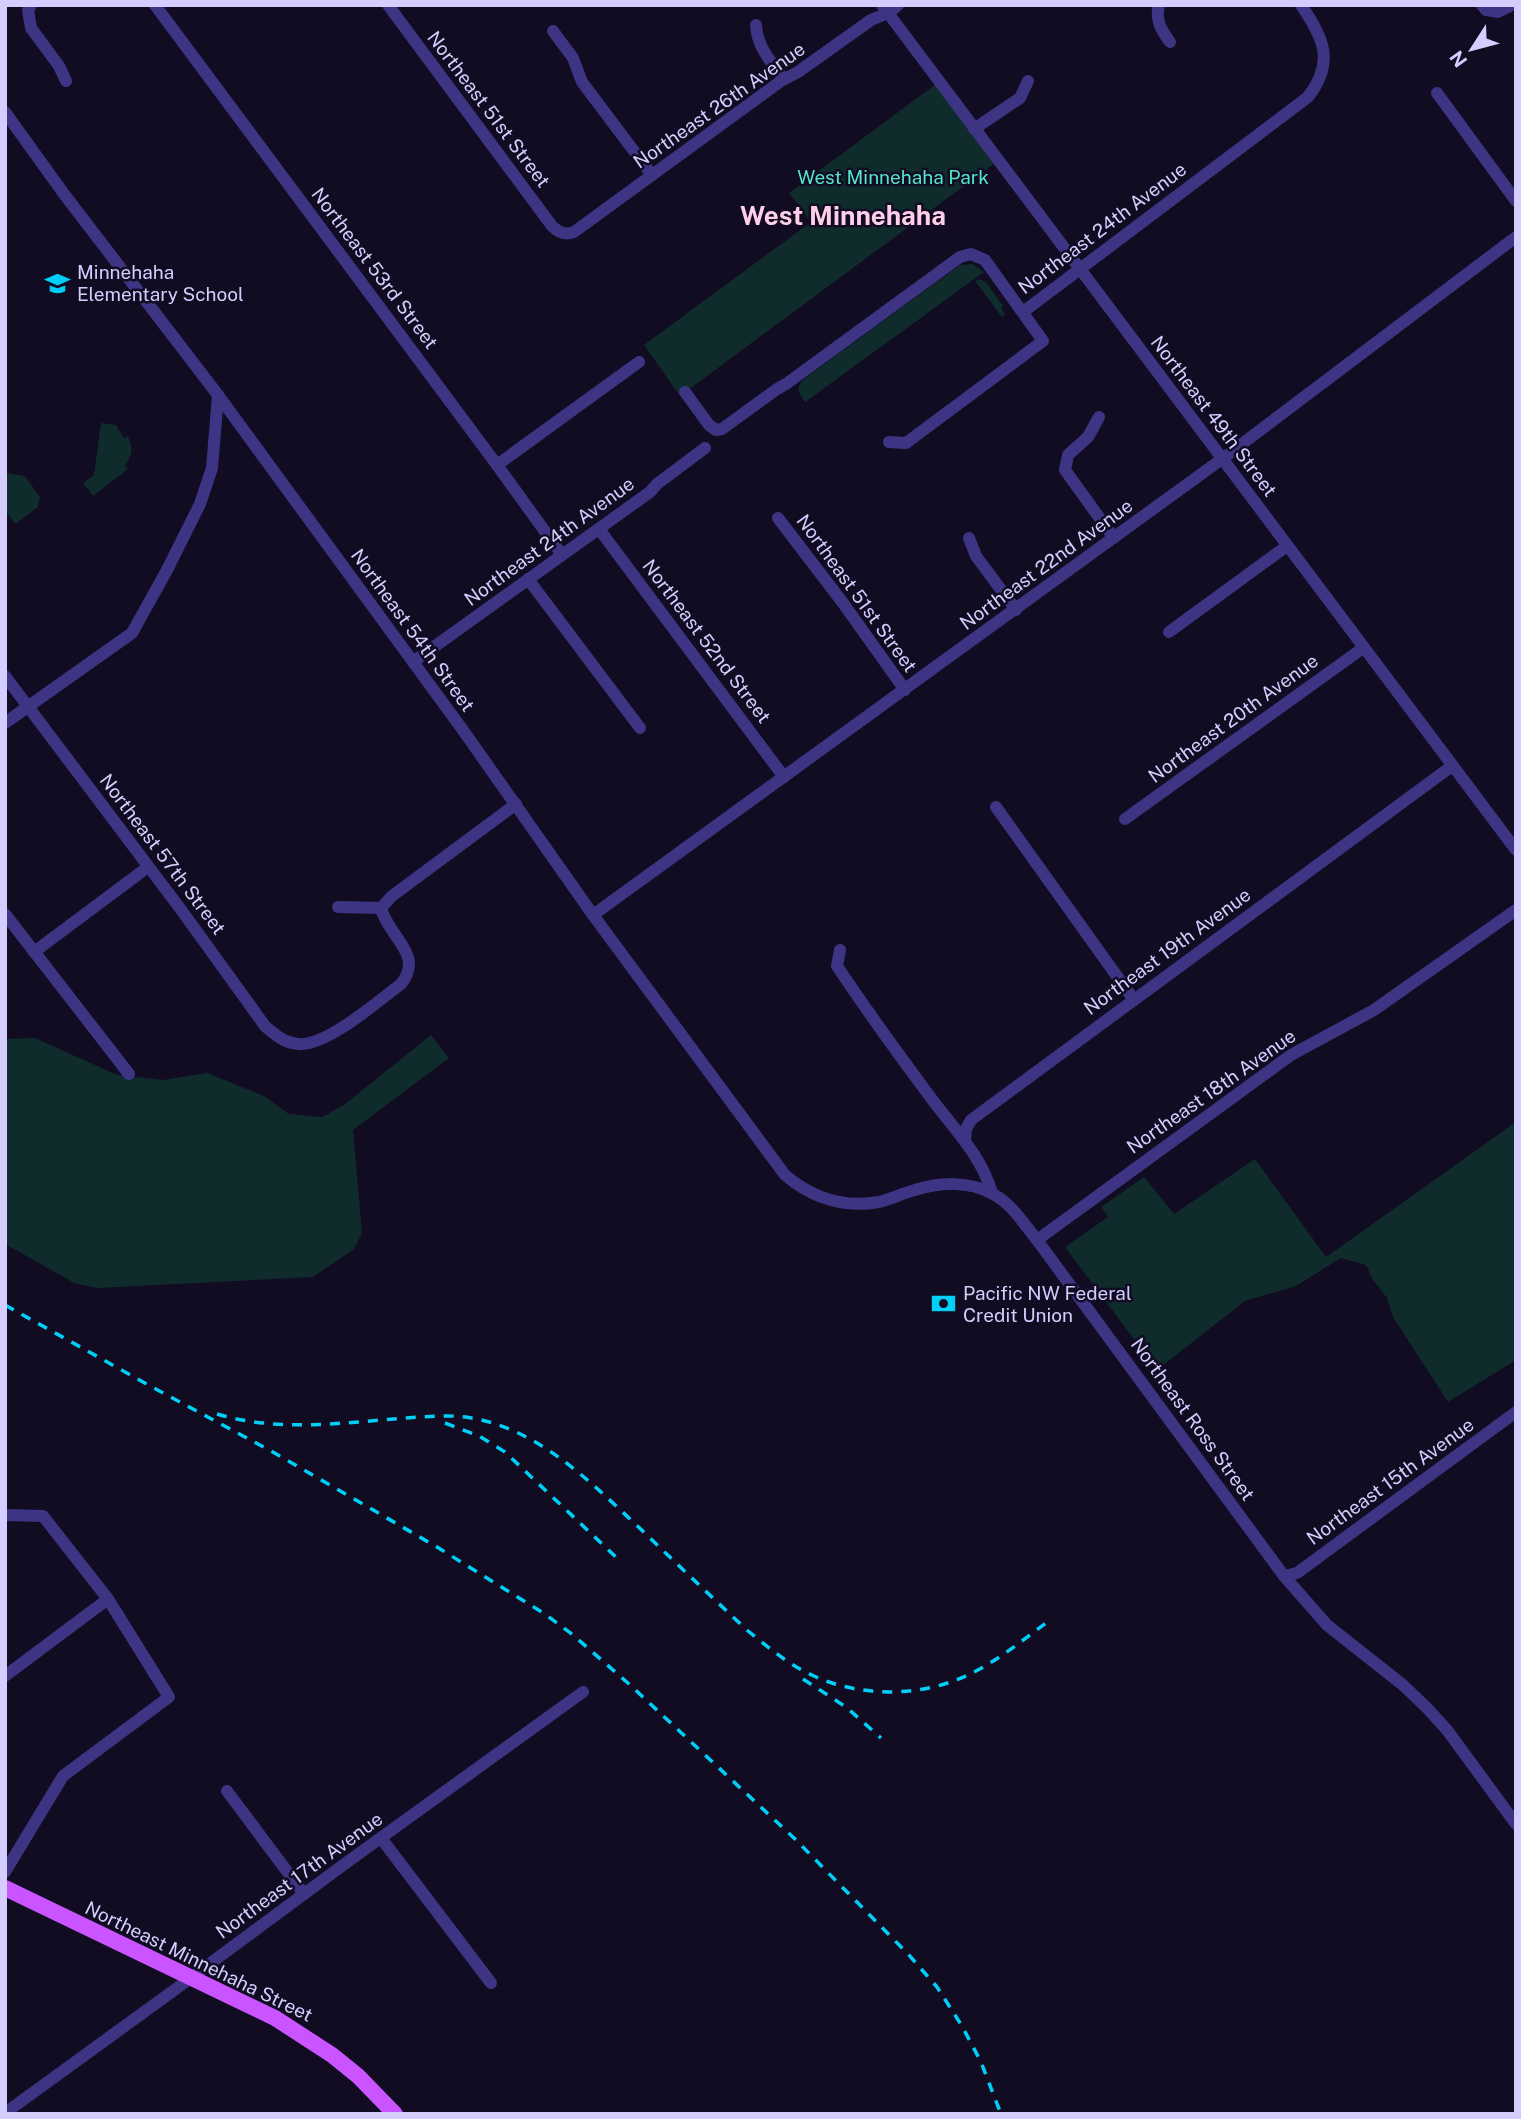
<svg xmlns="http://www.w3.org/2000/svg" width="1521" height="2119" viewBox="0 0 1521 2119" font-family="'Public Sans',sans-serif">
<rect width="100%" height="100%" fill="#110c22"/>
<g fill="#0f2b2c">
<path d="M936,84L995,163L680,396L644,345L811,222L789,193Z"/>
<path d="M973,264L984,272L805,402C799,394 795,387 804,379L960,265Z"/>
<path d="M979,279L986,282L1003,306L1001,308L1005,314L1002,317L975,281Z"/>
<path d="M101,423L116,425L124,438L128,436C133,447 133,455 125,465L128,469L93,496L83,483L94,475Z"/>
<path d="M5,473L25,476L40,497L38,507L15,524L5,510Z"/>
<path d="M431,1035L449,1058L353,1130L362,1233L354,1249L313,1277L98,1288L76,1284L5,1244V1039L35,1038L117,1075L163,1080L207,1073L264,1096L289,1114L322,1117L344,1105Z"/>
<path d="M1516,1122V1360L1448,1402L1393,1317L1387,1298L1373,1280L1366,1265L1341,1258L1296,1286L1245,1301L1157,1370L1065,1247L1108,1217L1101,1207L1144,1177L1174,1214L1255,1159L1326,1257Z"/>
</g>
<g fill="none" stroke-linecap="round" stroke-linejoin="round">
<g stroke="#3d3584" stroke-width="12">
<path d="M31,5L28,10L31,28L59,66L66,81"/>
<path d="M155,5L497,465L562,555"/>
<path d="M388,5L552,226C558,232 565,236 574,232L781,81L798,72L871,20L888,13L898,5"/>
<path d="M882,5L1516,850"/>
<path d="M1159,5C1155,20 1161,30 1170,42"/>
<path d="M1482,5L1486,10L1498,12L1512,5"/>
<path d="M756,25C757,47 771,62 784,79"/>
<path d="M553,31L573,58L582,82L652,175"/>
<path d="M1437,93L1516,201"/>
<path d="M5,112L64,194L218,395L465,733L593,915L785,1175C812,1198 844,1208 879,1202C892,1199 903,1193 915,1190C940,1182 970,1181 993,1194C1012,1204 1024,1224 1037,1240L1284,1576L1327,1625L1403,1685L1428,1709L1447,1730L1516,1824"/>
<path d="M974,129L1020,98L1028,81"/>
<path d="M1023,312L1308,97C1335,62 1324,38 1301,5"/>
<path d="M685,392L709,425L716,430L722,429L777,389L786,384L960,257L971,254L985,260L1043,341L906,443L889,442"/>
<path d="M1099,417L1088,437L1068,455L1065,470L1114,538"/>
<path d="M497,465L639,362"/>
<path d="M778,518L843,603L905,690"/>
<path d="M599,529L784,777"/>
<path d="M969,538L976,556L1016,610"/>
<path d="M528,579L640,728"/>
<path d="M1169,632L1287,546"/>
<path d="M413,662L650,492L657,484L705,448"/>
<path d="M5,676L182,911L265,1026C275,1035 285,1043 298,1044C326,1047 378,1001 401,984C425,954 388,937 381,908L392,896L516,804"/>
<path d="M5,723L132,633L167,570L200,504L212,468L218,395"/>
<path d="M996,807L1134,1000"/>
<path d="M1125,819L1363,648"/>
<path d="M338,907L381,908"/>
<path d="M5,914L129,1074"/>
<path d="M593,915L1222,459L1516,237"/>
<path d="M840,950L837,966C867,1011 899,1055 931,1098C954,1129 981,1155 992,1193"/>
<path d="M34,952L148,867"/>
<path d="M965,1140L966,1129L971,1120L1452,766"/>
<path d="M1037,1240L1291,1055L1374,1010L1516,910"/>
<path d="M5,1515L43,1516L108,1599L169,1697L63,1776L5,1872"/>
<path d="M1284,1576L1297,1573L1516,1412"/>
<path d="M5,1676L108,1599"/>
<path d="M227,1791L304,1894"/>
<path d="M381,1838L491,1983"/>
<path d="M5,2113L173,1991L350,1860L583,1692"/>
</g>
<path stroke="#ca54ff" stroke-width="16" d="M5,1888L275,2018L332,2055L358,2076L395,2114"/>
<g stroke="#00cff8" stroke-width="3.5" stroke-dasharray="10 9" stroke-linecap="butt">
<path d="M5,1305L152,1387L271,1451L437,1547L545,1614L573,1635L629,1684L795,1839L908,1954L937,1987L962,2026L981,2062L1001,2114"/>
<path d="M217,1414C291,1436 367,1418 443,1416C528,1414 591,1483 648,1536C681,1568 714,1599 748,1631C769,1648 789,1665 814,1676C862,1698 923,1697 970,1674C999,1660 1024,1639 1050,1620"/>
<path d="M445,1423L479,1436L505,1452L619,1560"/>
<path d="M803,1679L846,1707L881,1738"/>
</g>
</g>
<defs>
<symbol id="school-bare" viewBox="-9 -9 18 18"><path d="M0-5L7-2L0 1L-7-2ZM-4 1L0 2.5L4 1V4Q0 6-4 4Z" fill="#00cff8" stroke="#110c22" stroke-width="2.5" paint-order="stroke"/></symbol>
<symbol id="bank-bare" viewBox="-9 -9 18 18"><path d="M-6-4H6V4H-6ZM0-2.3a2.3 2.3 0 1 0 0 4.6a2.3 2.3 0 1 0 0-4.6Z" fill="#00cff8" stroke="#110c22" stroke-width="2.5" paint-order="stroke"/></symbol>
</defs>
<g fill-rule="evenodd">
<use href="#school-bare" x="40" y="266" width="35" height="35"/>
<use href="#bank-bare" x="926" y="1286" width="35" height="35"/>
</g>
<g text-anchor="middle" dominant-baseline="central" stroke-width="5" stroke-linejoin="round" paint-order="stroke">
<g font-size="19" fill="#d6cdff" stroke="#110c22">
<text transform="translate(719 105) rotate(-35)">Northeast 26th Avenue</text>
<text transform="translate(489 109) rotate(53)">Northeast 51st Street</text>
<text transform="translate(1102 228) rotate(-37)">Northeast 24th Avenue</text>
<text transform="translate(375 268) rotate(53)">Northeast 53rd Street</text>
<text transform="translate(1214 416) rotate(53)">Northeast 49th Street</text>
<text transform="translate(549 541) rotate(-36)">Northeast 24th Avenue</text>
<text transform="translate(1046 564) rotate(-36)">Northeast 22nd Avenue</text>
<text transform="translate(857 593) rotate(54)">Northeast 51st Street</text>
<text transform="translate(413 630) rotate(54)">Northeast 54th Street</text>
<text transform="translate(707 641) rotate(53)">Northeast 52nd Street</text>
<text transform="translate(1233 718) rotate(-36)">Northeast 20th Avenue</text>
<text transform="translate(163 854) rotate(53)">Northeast 57th Street</text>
<text transform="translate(1167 951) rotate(-36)">Northeast 19th Avenue</text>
<text transform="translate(1211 1091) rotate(-35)">Northeast 18th Avenue</text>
<text transform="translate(1193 1419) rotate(54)">Northeast Ross Street</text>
<text transform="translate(1390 1481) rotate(-36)">Northeast 15th Avenue</text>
<text transform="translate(299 1875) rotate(-36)">Northeast 17th Avenue</text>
<text transform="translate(199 1961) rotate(26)">Northeast Minnehaha Street</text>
</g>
<g font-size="19" fill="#53e5ca" stroke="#110c22">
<text x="893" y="177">West Minnehaha Park</text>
</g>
<g font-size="19" fill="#d6cdff" stroke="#110c22" text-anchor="start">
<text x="77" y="272">Minnehaha<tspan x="77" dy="22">Elementary School</tspan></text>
<text x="963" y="1293">Pacific NW Federal<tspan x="963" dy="22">Credit Union</tspan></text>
</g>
<g font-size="26" font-weight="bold" fill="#ffcfea" stroke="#110c22">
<text x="843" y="215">West Minnehaha</text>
</g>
</g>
<rect width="1521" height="2119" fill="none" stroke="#d6cdff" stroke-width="14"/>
<g transform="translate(1472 49) rotate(234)" stroke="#110c22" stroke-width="5" paint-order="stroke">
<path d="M0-5L12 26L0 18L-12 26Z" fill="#d6cdff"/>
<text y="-10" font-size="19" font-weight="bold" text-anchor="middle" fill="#d6cdff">N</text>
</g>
</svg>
